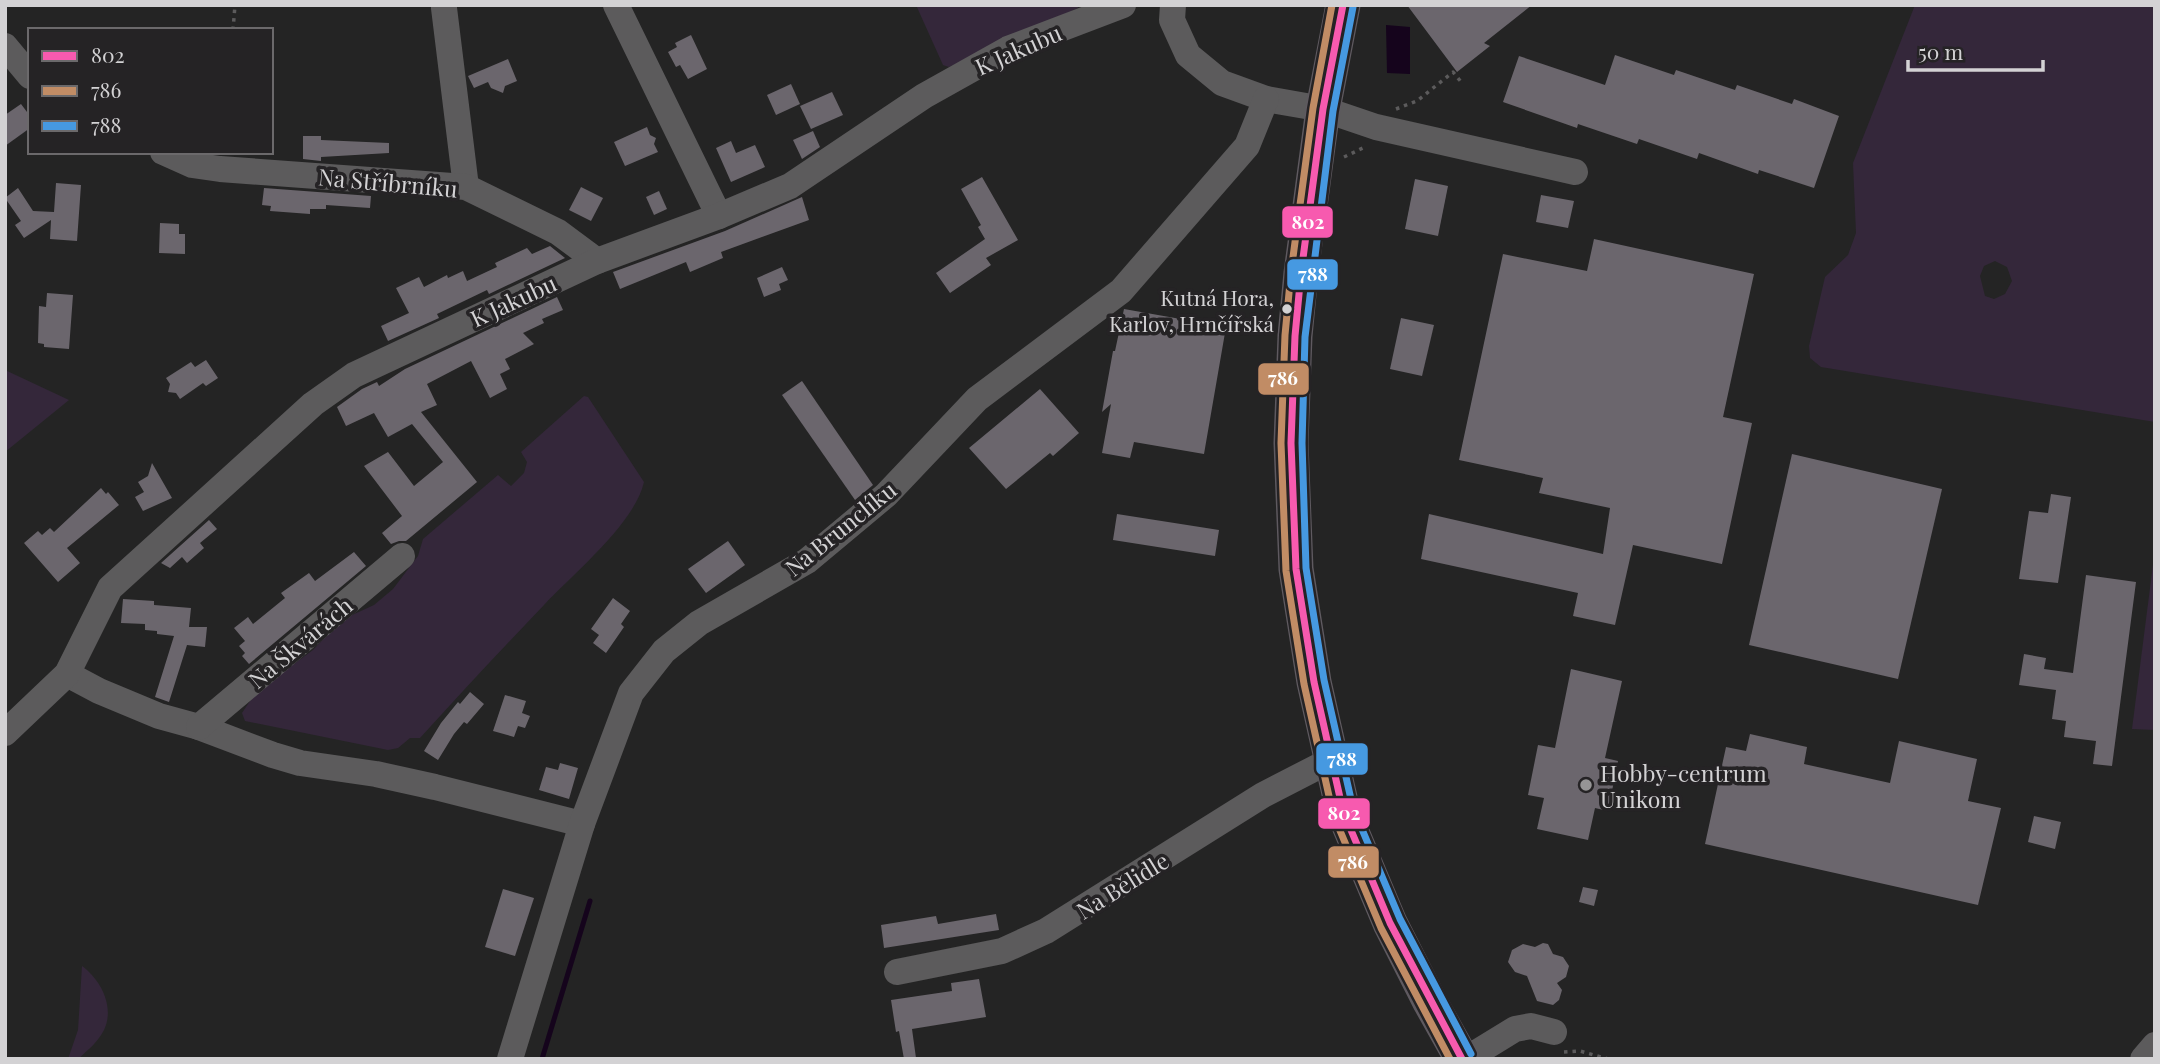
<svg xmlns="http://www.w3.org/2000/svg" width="2160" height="1064" viewBox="0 0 2160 1064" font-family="'Playfair Display',serif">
<rect width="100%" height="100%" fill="#242424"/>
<g fill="#34273a" fill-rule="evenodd">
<path d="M916,5H1077L1078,8L949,67L943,65Z"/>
<path d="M1915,5H2155V422L1821,367L1810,358L1809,346L1825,277L1848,255L1856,233L1853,163ZM1995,261L2007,267L2012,281L2005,294L1994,299L1985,296L1980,276L1984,266Z"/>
<path d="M5,370L69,400L5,452Z"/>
<path d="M584,396L588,397L644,482C635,523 574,573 544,605C502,649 461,693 420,738H410L398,748L388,750L245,721L242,713L256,692L313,650L329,633L350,616L374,605L393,589L418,556L423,539L498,475L511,486L524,473L527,462L521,452Z"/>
<path d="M2155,549V730L2132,729Z"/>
<path d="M82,966C101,980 115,1007 104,1030C98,1042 88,1050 78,1059H68L78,1030Z"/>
</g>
<path fill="#15041c" d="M1386,25L1410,27V74L1387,73Z"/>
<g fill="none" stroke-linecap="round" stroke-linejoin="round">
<path stroke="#15041c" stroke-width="5" d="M542,1059L590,901"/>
</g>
<g fill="#6b666d">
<path d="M1407,5H1532L1484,43L1490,46L1457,72Z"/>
<path d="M691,35L707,69L688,79L680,65L676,67L668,52L677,47L675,43Z"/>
<path d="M1615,55L1674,75L1676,70L1735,90L1737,85L1792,104L1794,99L1839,116L1814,188L1759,170L1758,174L1699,153L1697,159L1639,139L1637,144L1578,124L1577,128L1503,102L1519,56L1605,85Z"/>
<path d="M508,59L517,81L505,86L503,93L491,88L488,82L474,88L468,76Z"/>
<path d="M791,84L800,104L776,115L767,95Z"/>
<path d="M832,92L843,115L811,129L800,106Z"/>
<path d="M21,104L30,116V128L5,146V115Z"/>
<path d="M647,127L650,135L656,138L654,144L658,152L625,166L614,142Z"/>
<path d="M813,131L820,147L802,159L793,140Z"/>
<path d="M303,136H321V140L389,143V153L321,157V161L303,159Z"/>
<path d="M731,141L736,153L755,145L765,167L731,182L716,148Z"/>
<path d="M982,177L1018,240L986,258L991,265L950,293L936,273L985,239L978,227L981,225L961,189Z"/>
<path d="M1415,179L1448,186L1438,236L1405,229Z"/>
<path d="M56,183L81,185L77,241L50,239L51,220L24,238L15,225L21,221L5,198L18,188L33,211L54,212Z"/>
<path d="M581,187L603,198L591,221L569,210Z"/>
<path d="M264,188L371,196L370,208L326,205V209H310V214L270,211L271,206L262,205Z"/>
<path d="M659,191L667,209L654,215L646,197Z"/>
<path d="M1541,195L1574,201L1568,228L1536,222Z"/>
<path d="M802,197L809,220L721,252L723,258L690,272L686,262L620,289L613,272L725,231Z"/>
<path d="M160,223L179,224V234H185V254L159,253Z"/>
<path d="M1594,239L1754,274L1723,417L1752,423L1722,564L1633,545L1615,625L1573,616L1578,593L1421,559L1429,514L1603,554L1610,508L1539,493L1543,478L1459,460L1503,254L1587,271Z"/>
<path d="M550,246L565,258L489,294L487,290L437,314L439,318L388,341L381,326L409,313L396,288L419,277L424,287L447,275L448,278L463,271L467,281L497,267L495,263L527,248L532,254Z"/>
<path d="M782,267L788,280L779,284L781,290L764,297L757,278Z"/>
<path d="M47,293L73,295L69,349L44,347V344L38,343L39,306L46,307Z"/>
<path d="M557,297L563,310L542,319L544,323L523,333L534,344L505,359L510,369L500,374L507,389L490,398L471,361L427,384L437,405L421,412L477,482L406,541H399L391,544L382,533L402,516L364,466L388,452L414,486L443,462L412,424L388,437L374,413L346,426L337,407L362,389L377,382L379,386L405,369Z"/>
<path d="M1124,309L1226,327L1204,454L1134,442L1130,458L1102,453L1111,404L1102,412L1113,351H1115Z"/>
<path d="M1401,318L1434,325L1422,376L1390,369Z"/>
<path d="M206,360L218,378L206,386L203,383L180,399L176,393L168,392L170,384L166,378L191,362L195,367Z"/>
<path d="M802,381L873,485L855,500L782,395Z"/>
<path d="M1040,389L1079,433L1053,456L1050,453L1006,489L969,448Z"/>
<path d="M1792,454L1942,489L1898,679L1749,645Z"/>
<path d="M152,463L172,498L143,511L135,497L144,492L138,482L148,476Z"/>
<path d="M101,488L106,494L108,492L119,505L67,548L80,563L58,582L24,543L38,531L42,535L50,528L54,532Z"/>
<path d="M2051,494L2071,497L2058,583L2019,579L2029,511L2048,513Z"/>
<path d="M1117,514L1219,530L1215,556L1113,540Z"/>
<path d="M209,520L217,529L200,543L204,548L187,563L182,557L170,568L161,563Z"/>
<path d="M728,541L745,565L706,593L688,569Z"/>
<path d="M354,552L366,566L249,664L242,656L245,653L239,646L245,641L234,628L248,617L253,624L285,598L281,593L309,573L315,581Z"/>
<path d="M2086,575L2136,582L2112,766L2093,764L2096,741L2064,737L2066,721L2052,719L2056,690L2019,685L2024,654L2046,658L2044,669L2073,673Z"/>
<path d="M613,598L630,611L621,624L624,627L606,653L593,643L599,635L591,629Z"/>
<path d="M123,599L154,601V605L191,608L189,627H207L205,647L187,645L169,702L155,697L174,636L157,634V631L145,630V624L121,623Z"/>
<path d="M1571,669L1622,681L1605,758L1618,761L1608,811L1595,808L1588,840L1537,829L1544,798L1528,795L1538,745L1555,748Z"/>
<path d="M470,692L484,704L467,724L464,722L454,734L438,760L424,751L441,723L458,702L460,704Z"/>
<path d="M505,695L526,701L522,713L530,716L525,728L518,726L514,737L493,731Z"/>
<path d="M1750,734L1807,747L1804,764L1890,783L1899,741L1977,759L1968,801L2001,808L1978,905L1705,844L1726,747L1746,751Z"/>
<path d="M560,763L578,768L569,799L539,790L546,767L558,770Z"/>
<path d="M2034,816L2061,822L2055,849L2028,842Z"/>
<path d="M1583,887L1598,890L1594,906L1579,902Z"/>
<path d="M503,889L534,898L515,956L485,947Z"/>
<path d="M996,914L999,930L884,948L881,925L936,916L938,924Z"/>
<path d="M1543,943L1548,944L1553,954L1563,957L1569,966L1566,977L1557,983L1562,990L1559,1000L1553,1005L1537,1001L1527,976L1515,972L1508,962L1512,950L1523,944L1535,947Z"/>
<path d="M979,979L986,1017L912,1029L916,1058L904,1059L899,1031L896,1032L891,1000L952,991L951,983Z"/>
</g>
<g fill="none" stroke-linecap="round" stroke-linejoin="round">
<g stroke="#5c5b5c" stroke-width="3.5" stroke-dasharray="3.5 5" stroke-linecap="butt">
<path d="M233,30L235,5"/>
<path d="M1396,109L1417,101L1453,72L1462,83"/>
<path d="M1344,157L1365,147"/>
<path d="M1564,1052L1580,1051L1608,1059"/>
</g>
<g stroke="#5c5b5c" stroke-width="26">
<path d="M616,5L719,216"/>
<path d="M1173,5L1172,20L1188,55L1222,83L1266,99L1323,109L1376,127L1575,172"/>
<path d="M444,8L466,187"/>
<path d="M5,46L30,76"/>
<path d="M163,152L192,165L220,169L466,187L558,232L597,261"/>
<path d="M67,674L99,691L159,716L199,727L273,755L300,763L376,774L435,787L582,824"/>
<path d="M199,727L402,556"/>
<path d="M5,733L67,674L110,588L313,404L354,375L597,261L719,216L790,186L924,96L1008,49L1123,5"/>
<path d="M897,972L1002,951L1046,931L1263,795L1331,760"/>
<path d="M510,1059L582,824L631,693L664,651L699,623L807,561L886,495L977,399L1121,291L1247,146L1266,99"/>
<path d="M1466,1059L1515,1029L1531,1026L1554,1032"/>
<path d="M2143,1059L2155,1045"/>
</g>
<path stroke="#5f5a60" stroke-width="35" d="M1343,5L1323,109L1301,273L1295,336L1291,443L1296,569L1314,682L1343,811L1390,923L1430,1002L1462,1059"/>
<defs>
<path id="bus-1" d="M1343,5L1323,109L1301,273L1295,336L1291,443L1296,569L1314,682L1343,811L1390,923L1462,1059"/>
<path id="bus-2" d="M1332,5L1313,108L1291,272L1285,335L1281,443L1286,571L1304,684L1333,814L1381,928L1450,1059"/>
<path id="bus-3" d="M1353,7L1333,111L1305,337L1302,443L1306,568L1324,680L1353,808L1400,919L1471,1054"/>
</defs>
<use href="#bus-1" stroke="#252325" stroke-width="12"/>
<use href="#bus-2" stroke="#252325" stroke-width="12"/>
<use href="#bus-3" stroke="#252325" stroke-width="12"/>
<use href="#bus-1" stroke="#f75aaf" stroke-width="7"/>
<use href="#bus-2" stroke="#c18c65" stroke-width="7"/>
<use href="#bus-3" stroke="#4699e1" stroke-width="7"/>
</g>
<circle fill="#d3d2d4" stroke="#252325" stroke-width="2.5" cx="1287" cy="309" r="6"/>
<circle fill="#969596" stroke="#252325" stroke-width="2.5" cx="1586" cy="785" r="7"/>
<g text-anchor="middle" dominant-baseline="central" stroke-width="7" stroke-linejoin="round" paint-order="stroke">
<g font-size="21" fill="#d3d2d4" stroke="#252325" text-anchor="end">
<text x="1274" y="297">Kutná Hora,<tspan x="1274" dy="26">Karlov, Hrnčířská</tspan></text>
</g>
<g font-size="23" fill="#d3d2d4" stroke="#252325">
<text transform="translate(1018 49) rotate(-24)">K Jakubu</text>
<text transform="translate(388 182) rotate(5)">Na Stříbrníku</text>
<text transform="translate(513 300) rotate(-25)">K Jakubu</text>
<text transform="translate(840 528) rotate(-39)">Na Brunclíku</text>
<text transform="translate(300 642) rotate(-40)">Na Škvárách</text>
<text transform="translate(1122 885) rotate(-32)">Na Bělidle</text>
</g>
<g font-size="23" fill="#d3d2d4" stroke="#252325" text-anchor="start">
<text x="1600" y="772">Hobby-centrum<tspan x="1600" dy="26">Unikom</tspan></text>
</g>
</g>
<g stroke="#252325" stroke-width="2.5">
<rect x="1281" y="205" width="53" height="34" rx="7" fill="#f75aaf"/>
<rect x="1286" y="258" width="53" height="33" rx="7" fill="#4699e1"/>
<rect x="1257" y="362" width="53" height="34" rx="7" fill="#c18c65"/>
<rect x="1315" y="742" width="54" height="34" rx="7" fill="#4699e1"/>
<rect x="1317" y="797" width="54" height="33" rx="7" fill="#f75aaf"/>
<rect x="1327" y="845" width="53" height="34" rx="7" fill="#c18c65"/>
</g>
<g font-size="19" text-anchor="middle" font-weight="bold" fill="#fff">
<text x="1308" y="229">802</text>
<text x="1313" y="281">788</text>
<text x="1283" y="385">786</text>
<text x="1342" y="766">788</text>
<text x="1344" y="820">802</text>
<text x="1353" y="869">786</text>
</g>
<rect width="2160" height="1064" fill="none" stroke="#d3d2d4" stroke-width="14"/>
<rect x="28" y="28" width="245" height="126" fill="#252325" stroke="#6b696b" stroke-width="2"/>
<rect x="42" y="51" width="35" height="10" fill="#f75aaf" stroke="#6b696b" stroke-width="2"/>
<text x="91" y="63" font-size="21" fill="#d3d2d4">802</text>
<rect x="42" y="86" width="35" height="10" fill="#c18c65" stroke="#6b696b" stroke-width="2"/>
<text x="91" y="98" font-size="21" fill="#d3d2d4">786</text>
<rect x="42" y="121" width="35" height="10" fill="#4699e1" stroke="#6b696b" stroke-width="2"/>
<text x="91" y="133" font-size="21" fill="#d3d2d4">788</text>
<path d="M1908 60v10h135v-10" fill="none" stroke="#d3d2d4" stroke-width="3.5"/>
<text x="1918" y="60" font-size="21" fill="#d3d2d4" stroke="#252325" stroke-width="5" paint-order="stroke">50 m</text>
</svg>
